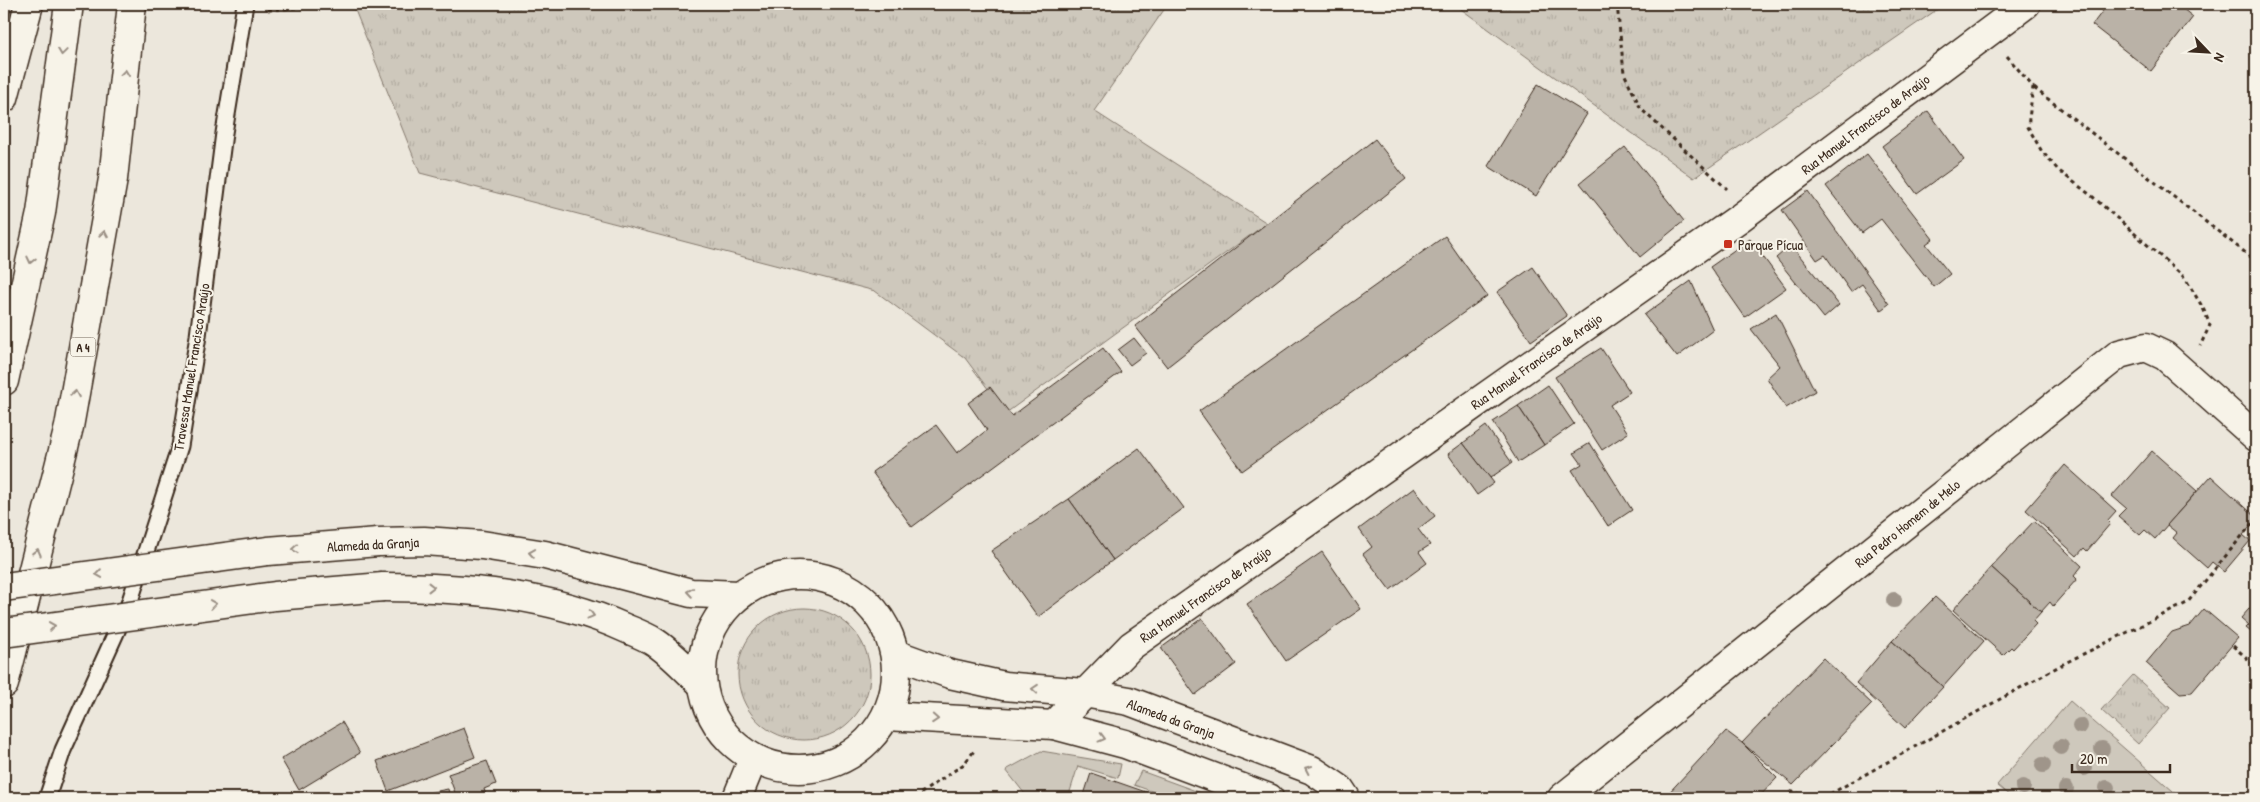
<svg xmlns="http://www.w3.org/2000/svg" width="2260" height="802" viewBox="0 0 2260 802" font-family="'Patrick Hand',sans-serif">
<defs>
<pattern id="grass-tufts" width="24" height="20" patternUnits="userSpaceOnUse" patternTransform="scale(1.25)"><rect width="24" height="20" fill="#cec8bc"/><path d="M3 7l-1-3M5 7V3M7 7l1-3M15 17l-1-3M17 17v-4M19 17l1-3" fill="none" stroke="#b2aca1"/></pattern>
</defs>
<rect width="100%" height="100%" fill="#ece7dc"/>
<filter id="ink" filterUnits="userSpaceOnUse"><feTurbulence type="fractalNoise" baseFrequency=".02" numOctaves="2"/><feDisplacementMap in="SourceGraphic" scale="10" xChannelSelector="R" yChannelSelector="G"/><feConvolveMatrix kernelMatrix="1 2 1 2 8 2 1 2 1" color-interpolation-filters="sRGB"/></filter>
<g filter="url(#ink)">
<g fill="url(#grass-tufts)" stroke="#84796d">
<path d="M333,4H1168L1094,111L1267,223L1006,413L965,358L875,291L420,173L355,10Z"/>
<path d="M1454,4H1945L1694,178Z"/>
<circle cx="804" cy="674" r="66"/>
<path d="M2133,675L2170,708L2138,744L2101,710Z"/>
</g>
<g fill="#cec8bc" stroke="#84796d">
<path d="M2070,701L2181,798H2012L1997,785Z"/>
<path d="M1041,751L1121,764L1118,778L1078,766L1068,798H1028L1006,770Z"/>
<path d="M1141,771L1215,798H1171L1134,785Z"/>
</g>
<g fill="#bab2a7" stroke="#3b2a1e">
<path d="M2108,4H2177L2193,17L2151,71L2092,25Z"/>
<path d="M1538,84L1587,114L1536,196L1488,166Z"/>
<path d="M1928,111L1964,160L1917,194L1882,146Z"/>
<path d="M1375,139L1406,179L1167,367L1135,326Z"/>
<path d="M1625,147L1684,221L1640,257L1580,183Z"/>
<path d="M1867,154L1933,239L1926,244L1950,274L1934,287L1881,219L1862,233L1826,186Z"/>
<path d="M1808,191L1889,304L1881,310L1862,284L1851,292L1825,255L1817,260L1782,210Z"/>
<path d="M1445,236L1487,296L1242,471L1199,411Z"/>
<path d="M1750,239L1786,288L1745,317L1710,267Z"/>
<path d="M1791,245L1839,305L1824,318L1776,258Z"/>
<path d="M1533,267L1567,316L1531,341L1497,292Z"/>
<path d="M1691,281L1713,330L1677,357L1644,315Z"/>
<path d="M1776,313L1815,391L1786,408L1767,378L1780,366L1751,329Z"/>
<path d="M1134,338L1146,353L1130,365L1118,350Z"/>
<path d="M1103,348L1121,372L912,527L872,472L936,425L957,453L987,430L968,403L990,387L1012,416Z"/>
<path d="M1601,348L1630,392L1610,405L1628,433L1602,450L1555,377Z"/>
<path d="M1548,385L1574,424L1544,445L1518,406Z"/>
<path d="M1518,406L1544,445L1518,462L1493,422Z"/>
<path d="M1486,426L1512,463L1490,478L1463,443Z"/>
<path d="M1463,443L1494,483L1477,495L1448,454Z"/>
<path d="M1590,443L1632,510L1608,526L1572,470L1582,464L1574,453Z"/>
<path d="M1139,448L1184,508L1113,560L1069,499Z"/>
<path d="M2152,451L2197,491L2155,539L2145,530L2140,535L2118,516L2126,508L2112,496Z"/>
<path d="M2065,465L2116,511L2107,521L2110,524L2087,551L2084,548L2077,556L2026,510Z"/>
<path d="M2211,476L2256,517V520L2243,535L2250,541L2224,572L2212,562L2207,568L2173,538L2177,533L2167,525Z"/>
<path d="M1414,488L1435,516L1418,529L1430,545L1419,552L1427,563L1390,590L1363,554L1372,547L1359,529Z"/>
<path d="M1069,499L1113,560L1038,617L991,551Z"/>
<path d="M2034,521L2082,566L2074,576L2077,579L2053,606L2050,602L2041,612L1991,567Z"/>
<path d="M1322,552L1361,609L1286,661L1247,604Z"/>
<path d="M1991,567L2041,612L2033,621L2036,624L2013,649L2011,647L2003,655L1953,610Z"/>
<path d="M1935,597L1984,641L1943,687L1892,641Z"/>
<path d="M2256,601V636L2246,628L2249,625L2241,618Z"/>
<path d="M2204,609L2238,638L2192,692L2180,693L2146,663L2172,632L2190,626Z"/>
<path d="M1202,618L1236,664L1195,695L1161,648Z"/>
<path d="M1892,641L1943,687L1905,728L1856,683Z"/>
<path d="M1823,658L1872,704L1793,785L1742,743Z"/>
<path d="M342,722L360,753L299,790L281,759Z"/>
<path d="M464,728L475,757L388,791L377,761Z"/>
<path d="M1726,731L1742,743L1777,778L1758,798H1664Z"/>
<path d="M487,761L496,784L484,789L487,798H457L448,774Z"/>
<path d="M1091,773L1163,798H1083Z"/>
<path d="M448,789L450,798H402Z"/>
</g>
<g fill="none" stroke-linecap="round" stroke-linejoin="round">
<defs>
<path id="service" d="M47,798L63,750L129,604L180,446L198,336L224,133L245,4"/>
<g id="minor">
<path d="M1054,725L1131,646L1741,217L2026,4"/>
<path d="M737,798L753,759"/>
<path d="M1562,798L2119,354L2146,347L2165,356L2256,437"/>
</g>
<g id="tertiary">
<path d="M378,542L424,541L482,545L545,555L691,593L739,595"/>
<circle cx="799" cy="672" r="97"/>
<path d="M383,587C464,587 550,594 625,628C634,632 645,636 653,641C671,652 686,670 702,684"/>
<path d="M895,654L950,674L1004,686L1084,693L1129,701L1312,770L1340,789L1346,798"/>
<path d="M886,716L1054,725L1125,744L1269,798"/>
</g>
<g id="motorway">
<path d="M4,98L29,4"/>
<path d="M4,381L41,213L69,4"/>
<path d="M4,684L69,427L113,179L132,4"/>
</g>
</defs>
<use href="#service" stroke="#3b2a1e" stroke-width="19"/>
<use href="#minor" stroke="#3b2a1e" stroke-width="31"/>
<use href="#tertiary" stroke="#3b2a1e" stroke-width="31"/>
<use href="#motorway" stroke="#3b2a1e" stroke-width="31"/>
<g stroke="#3b2a1e" stroke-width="3" stroke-dasharray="4 4" stroke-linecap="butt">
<path d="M1617,4L1624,73L1641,109L1727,189"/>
<path d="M268,10L306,7L310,4"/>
<path d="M2007,56L2033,87L2028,127L2041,150L2058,170L2093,197L2185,278L2203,308L2210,325L2200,346"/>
<path d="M2034,88L2256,261"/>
<path d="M2233,646L2256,666"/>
<path d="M914,798L964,764L974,751"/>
<path d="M1785,798L1794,790L1803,798"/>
<path d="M1823,798L2063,664L2187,603L2256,519"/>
</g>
<use href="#service" stroke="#f7f3e8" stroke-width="15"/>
<use href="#minor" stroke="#f7f3e8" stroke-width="28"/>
<use href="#tertiary" stroke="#f7f3e8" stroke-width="28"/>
<use href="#motorway" stroke="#f7f3e8" stroke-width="28"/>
<defs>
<g id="tertiary-bridge">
<path d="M4,587L268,551L378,542"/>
<path d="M4,633L275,596L383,587"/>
</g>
</defs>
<use href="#tertiary-bridge" stroke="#3b2a1e" stroke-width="31" stroke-linecap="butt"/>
<use href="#tertiary-bridge" stroke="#f7f3e8" stroke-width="28"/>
</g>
<g fill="#9f958a">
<circle cx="1894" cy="600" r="8"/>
<circle cx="2080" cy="726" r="8"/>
<circle cx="2061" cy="747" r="8"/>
<circle cx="2102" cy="749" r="8"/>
<circle cx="2043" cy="765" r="8"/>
<circle cx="2084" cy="768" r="8"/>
<circle cx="2023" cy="787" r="8"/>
<circle cx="2107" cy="788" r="8"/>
<circle cx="2066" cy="789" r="8"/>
</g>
<defs><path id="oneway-chevron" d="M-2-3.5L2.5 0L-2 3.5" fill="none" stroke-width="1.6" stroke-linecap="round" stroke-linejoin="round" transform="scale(1.25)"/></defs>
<g stroke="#998e83">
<use href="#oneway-chevron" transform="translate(62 52) rotate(98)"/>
<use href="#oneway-chevron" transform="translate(125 73) rotate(-84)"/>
<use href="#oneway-chevron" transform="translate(104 234) rotate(-80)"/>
<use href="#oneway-chevron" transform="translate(31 260) rotate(103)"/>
<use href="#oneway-chevron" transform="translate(75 394) rotate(-80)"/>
<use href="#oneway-chevron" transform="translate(295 549) rotate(176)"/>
<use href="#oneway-chevron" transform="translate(37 552) rotate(-76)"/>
<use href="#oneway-chevron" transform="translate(532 553) rotate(-171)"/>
<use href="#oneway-chevron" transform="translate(99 574) rotate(172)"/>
<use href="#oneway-chevron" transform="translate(431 587)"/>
<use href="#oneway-chevron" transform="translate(690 592) rotate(-171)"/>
<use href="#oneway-chevron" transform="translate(213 604) rotate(-8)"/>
<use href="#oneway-chevron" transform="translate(591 615) rotate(15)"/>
<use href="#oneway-chevron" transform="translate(52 626) rotate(-8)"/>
<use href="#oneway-chevron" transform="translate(1035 689) rotate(-175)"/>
<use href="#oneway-chevron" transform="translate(935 719) rotate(4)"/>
<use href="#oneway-chevron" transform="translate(1102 738) rotate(15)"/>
<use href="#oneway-chevron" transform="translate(1308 769) rotate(-155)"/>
</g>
</g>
<rect fill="#c8321e" stroke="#f7f3e8" stroke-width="2" x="1723" y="239" width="10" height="10" rx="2.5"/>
<g text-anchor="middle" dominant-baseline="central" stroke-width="4" stroke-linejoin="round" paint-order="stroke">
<rect fill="#f7f3e8" stroke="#73665b" stroke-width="1" x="70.5" y="337.5" width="25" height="19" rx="4"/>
<g font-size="12" font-weight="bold" fill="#3b2a1e">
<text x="83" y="347">A 4</text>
</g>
<g font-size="14" fill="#3b2a1e" stroke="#f7f3e8">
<text transform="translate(1865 124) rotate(-37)">Rua Manuel Francisco de Araújo</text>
<text transform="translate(1536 361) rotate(-35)">Rua Manuel Francisco de Araújo</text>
<text transform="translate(191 367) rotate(-81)">Travessa Manuel Francisco Araújo</text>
<text transform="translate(1907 523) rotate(-39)">Rua Pedro Homem de Melo</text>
<text transform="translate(373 544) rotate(-3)">Alameda da Granja</text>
<text transform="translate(1205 594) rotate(-35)">Rua Manuel Francisco de Araújo</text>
<text transform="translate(1171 718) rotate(20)">Alameda da Granja</text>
</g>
<g font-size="14" fill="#3b2a1e" stroke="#f7f3e8" text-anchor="start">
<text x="1738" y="244">Parque Pícua</text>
</g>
</g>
<rect width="2260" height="802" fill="none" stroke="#f7f3e8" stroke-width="20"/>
<rect x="10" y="10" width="2240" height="782" fill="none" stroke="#3b2a1e" stroke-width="2" filter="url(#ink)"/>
<g transform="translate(2208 52) rotate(115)" stroke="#f7f3e8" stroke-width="4" paint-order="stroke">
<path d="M0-4L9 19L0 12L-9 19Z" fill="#3b2a1e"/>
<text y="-8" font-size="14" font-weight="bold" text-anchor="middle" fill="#3b2a1e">N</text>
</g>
<path d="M2072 764v8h98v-8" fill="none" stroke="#3b2a1e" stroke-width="2.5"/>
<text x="2080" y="764" font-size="15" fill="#3b2a1e" stroke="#f7f3e8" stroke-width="4" paint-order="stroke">20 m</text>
</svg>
